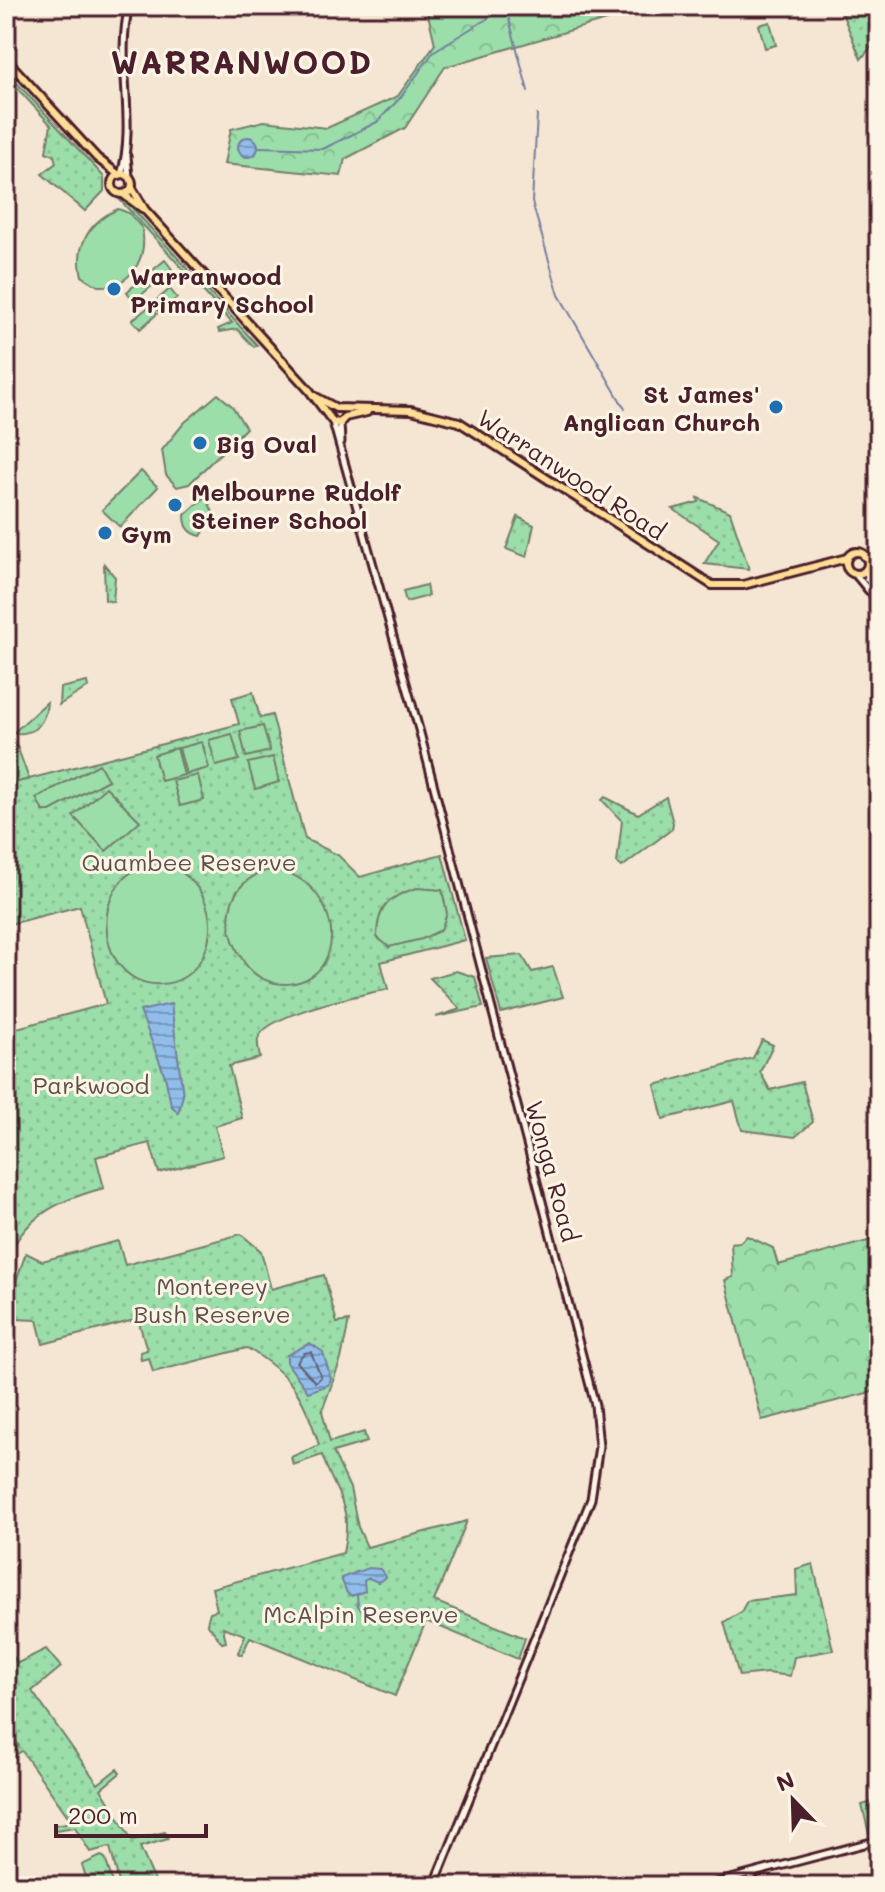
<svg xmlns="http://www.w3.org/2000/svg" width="885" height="1892" viewBox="0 0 885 1892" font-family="Mali,sans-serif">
<defs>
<pattern id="grass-dots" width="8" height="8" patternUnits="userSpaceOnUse" patternTransform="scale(2)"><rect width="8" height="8" fill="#9bdeaa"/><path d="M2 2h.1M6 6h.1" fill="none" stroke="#87be92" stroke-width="1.8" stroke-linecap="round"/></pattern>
<pattern id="forest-crowns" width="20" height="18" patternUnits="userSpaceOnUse" patternTransform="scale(2)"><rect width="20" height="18" fill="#9bdeaa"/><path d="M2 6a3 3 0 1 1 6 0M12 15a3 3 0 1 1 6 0" fill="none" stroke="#87be92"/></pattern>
<pattern id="water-rules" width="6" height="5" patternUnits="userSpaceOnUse" patternTransform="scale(2)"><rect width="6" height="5" fill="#90bdea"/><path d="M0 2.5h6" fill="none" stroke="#7899be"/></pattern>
</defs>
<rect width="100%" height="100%" fill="#f5e6d3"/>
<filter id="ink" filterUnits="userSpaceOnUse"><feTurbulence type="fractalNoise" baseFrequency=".0125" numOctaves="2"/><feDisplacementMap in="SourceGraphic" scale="16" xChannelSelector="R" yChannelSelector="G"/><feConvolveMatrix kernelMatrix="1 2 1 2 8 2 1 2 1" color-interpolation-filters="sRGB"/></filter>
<g filter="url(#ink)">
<g fill="url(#grass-dots)" stroke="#727e6a" stroke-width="2">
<path d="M839,6H879V38L861,59Z"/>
<path d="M6,71L104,177V191L85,211L42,174L56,163L54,155L46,152L51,125L6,76Z"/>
<path d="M121,201H126L257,345L254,347L237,329L219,332L218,329L232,323Z"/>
<path d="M698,498L730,512L749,569L704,564L719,540L673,509L699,502Z"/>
<path d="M518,517L534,525L527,557L506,549Z"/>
<path d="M104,564L115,577L113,602L105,600Z"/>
<path d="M87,682L88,687L59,705L60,688Z"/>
<path d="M253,692L260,718L272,715L305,839L338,855L360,877L442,854L465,940L381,962L388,989C363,995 265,1013 258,1039C257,1044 259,1052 260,1058L229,1066L242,1118L215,1126L223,1156L159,1173L150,1143L96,1157L104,1188C59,1200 21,1217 6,1264V1031L106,1004L80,906L10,924L6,908V785L239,724L232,698Z"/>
<path d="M47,702C46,722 35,736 13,733Z"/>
<path d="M605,797L638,814L666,797L673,823L672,829L622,867L617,863L622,821L602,800Z"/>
<path d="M522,955L532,972L553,967L563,997L501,1013L486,958Z"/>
<path d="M456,971L475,977L483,1007L436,1017L460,1009L430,978Z"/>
<path d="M762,1040L773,1045L760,1072L770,1090L802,1082L813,1122L795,1137L742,1130L734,1101L663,1119L655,1085L753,1058Z"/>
<path d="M241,1234L261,1251L271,1289L324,1275L337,1323L349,1321L341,1359L322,1411L330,1442L364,1432L367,1442L333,1452L350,1488L358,1527L367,1547L467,1521L434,1601L525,1638L518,1659L426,1621L395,1696L250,1637L242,1655L238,1653L245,1635L223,1627L226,1642L222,1643L207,1623L210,1612L217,1610L212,1588L343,1553C353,1503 337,1499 322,1455L293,1465L291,1457L319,1445C304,1396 291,1374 247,1348L153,1372L149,1358L141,1360L140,1352L147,1350L138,1319L43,1344L37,1320L14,1319L16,1281L26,1253L42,1261L118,1241L125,1265Z"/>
<path d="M813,1564L833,1650L794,1657L790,1676L767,1673L739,1676L724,1622L741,1612L747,1601L797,1595L796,1569Z"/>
<path d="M6,1648L18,1663L46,1649L61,1667L32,1691L98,1784L117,1769L120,1773L101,1789L132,1840L165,1832L168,1839L140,1847L157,1886H120L110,1847L90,1852L75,1827L55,1830L54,1825L72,1822L22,1751L10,1758L6,1756L19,1746L6,1726Z"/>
<path d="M879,1800V1831L869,1834L862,1805Z"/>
</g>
<g fill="url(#forest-crowns)" stroke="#727e6a" stroke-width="2">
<path d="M426,6H654L445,67L405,128L345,159L341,176L224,164L231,129L264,121L327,128L398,96L435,44Z"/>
<path d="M6,743L17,746L29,779L6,785Z"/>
<path d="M747,1236L773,1248L778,1265L879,1238V1390L762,1420L725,1280L733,1277L731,1243L740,1242Z"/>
</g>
<g fill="#9bdeaa" stroke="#727e6a" stroke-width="2">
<path d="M770,22L776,45L765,48L759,25Z"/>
<path d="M118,209L129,213L142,228C148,258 131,288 98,286L82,276C74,246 90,221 118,209Z"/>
<path d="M165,260L172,269L155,284L147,275Z"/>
<path d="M144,277L152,286L134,301L127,292Z"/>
<path d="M170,289L177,298L159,312L152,304Z"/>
<path d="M150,306L157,314L140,329L132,320Z"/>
<path d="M218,394L232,406L246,428L189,484L177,487L166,475L162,450L184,423Z"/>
<path d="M141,471L158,487L120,527L102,510Z"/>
<path d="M206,496L214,515L201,536C189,533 185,527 185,515Z"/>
<path d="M426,585L428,596L406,602L403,591Z"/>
<path d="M263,726L270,751L246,757L240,731Z"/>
<path d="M232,734L239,760L216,766L209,740Z"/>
<path d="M202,742L209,768L186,774L179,748Z"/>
<path d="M177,748L184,775L161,781L154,755Z"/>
<path d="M273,757L279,782L255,789L248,763Z"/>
<path d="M99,764L108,780L50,811H43L36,798Z"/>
<path d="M198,775L204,800L180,806L173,781Z"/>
<path d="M106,787L140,821L106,851L73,816Z"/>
<path d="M160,862C204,874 225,925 198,964C189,976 177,983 162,984C94,989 83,870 160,862Z"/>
<path d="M265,871C308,865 342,916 328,954C315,992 264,993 244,962C221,928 223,887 265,871Z"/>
<path d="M417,888L442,890L447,913L441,930L422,939L389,947L377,937C377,907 389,896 417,888Z"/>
<path d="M101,1856L105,1858L114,1886H89L82,1865Z"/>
</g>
<g fill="url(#water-rules)" stroke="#747e9e" stroke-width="2">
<circle cx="248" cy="147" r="10"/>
<path d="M171,1004L183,1095L178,1113L171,1105L165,1076L140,1011Z"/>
<path d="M310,1343L323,1352L331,1379L328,1385L308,1392L287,1363V1355Z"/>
<path d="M368,1568L380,1569L386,1577L378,1582L369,1578L364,1581L365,1591L352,1596L347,1593L341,1578Z"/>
</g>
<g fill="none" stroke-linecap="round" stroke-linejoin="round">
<path stroke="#665e77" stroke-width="2" d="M304,1353L311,1352L321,1377L315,1382L297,1362Z"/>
<g stroke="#747e9e" stroke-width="2">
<path d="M510,14V6"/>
<path d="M509,19L528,91"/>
<path d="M537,115L532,202L559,295L625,409"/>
<path d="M259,147L323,149L377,122L401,97L434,51L500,11"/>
<path d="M357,1595L358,1606L364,1614"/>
<path d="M6,1688L11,1700"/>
</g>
<defs>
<g id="secondary">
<path d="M127,156L129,177"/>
<path d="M121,175C137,120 115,61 129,6"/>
<path d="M333,422L420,733L595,1405L599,1446L591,1499L434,1886"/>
<path d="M340,423L341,442"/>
<path d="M866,569L879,618"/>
<path d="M855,574L869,591"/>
<path d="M867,579L879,565"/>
<path d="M746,1883L756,1873"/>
<path d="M717,1884L734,1885"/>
<path d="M704,1886L879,1840"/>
</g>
<g id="primary">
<path d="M6,59L97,158L119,175"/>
<circle cx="122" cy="184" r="10"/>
<path d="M132,188L145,210L309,390L333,422L340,423L345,417"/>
<path d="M123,194L142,208"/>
<path d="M314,396L336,408L411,410L459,422L712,585H743L847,558"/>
<path d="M345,417L367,412"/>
<circle cx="857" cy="563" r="11"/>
<path d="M864,556L879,558"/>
</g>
</defs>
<use href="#secondary" stroke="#4a1f2b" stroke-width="11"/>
<use href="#primary" stroke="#4a1f2b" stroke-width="12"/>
<use href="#secondary" stroke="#fcf5e5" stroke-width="5"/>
<use href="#primary" stroke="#fedd96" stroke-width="6"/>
</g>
</g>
<g fill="#1f6fb2" stroke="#fcf5e5" stroke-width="3">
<circle cx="114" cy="289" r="8"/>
<circle cx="776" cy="407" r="8"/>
<circle cx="200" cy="443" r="8"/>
<circle cx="175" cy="505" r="8"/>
<circle cx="105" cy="533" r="8"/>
</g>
<g text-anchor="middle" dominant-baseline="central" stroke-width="6" stroke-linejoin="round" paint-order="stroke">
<g font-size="24" font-weight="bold" fill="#4a1f2b" stroke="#fcf5e5" text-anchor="start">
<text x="130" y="275">Warranwood<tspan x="130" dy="28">Primary School</tspan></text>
<text x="760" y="393" text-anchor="end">St James'<tspan x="760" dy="28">Anglican Church</tspan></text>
<text x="216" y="443">Big Oval</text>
<text x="191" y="491">Melbourne Rudolf<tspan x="191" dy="28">Steiner School</tspan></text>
<text x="121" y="533">Gym</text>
</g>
<g font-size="24" fill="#4a1f2b" stroke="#fcf5e5">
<text transform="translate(572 474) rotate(33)">Warranwood Road</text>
<text transform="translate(553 1171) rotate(75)">Wonga Road</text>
</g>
<g font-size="24" fill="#5e4f4b" stroke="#fcf5e5">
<text x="189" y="861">Quambee Reserve</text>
<text x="91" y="1084">Parkwood</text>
<text x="212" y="1285">Monterey<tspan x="212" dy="28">Bush Reserve</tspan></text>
<text x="361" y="1613">McAlpin Reserve</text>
</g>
<g font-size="32" font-weight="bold" letter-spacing="2" fill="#4a1f2b" stroke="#fcf5e5">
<text x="242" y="61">WARRANWOOD</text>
</g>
</g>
<rect width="885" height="1892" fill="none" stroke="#fcf5e5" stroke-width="32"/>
<rect x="16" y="16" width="853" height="1860" fill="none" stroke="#4a1f2b" stroke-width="3" filter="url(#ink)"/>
<g transform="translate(793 1800) rotate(337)" stroke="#fcf5e5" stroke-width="6" paint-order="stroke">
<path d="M0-6L14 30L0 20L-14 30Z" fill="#4a1f2b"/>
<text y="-12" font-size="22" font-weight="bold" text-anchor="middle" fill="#4a1f2b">N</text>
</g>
<path d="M56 1824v12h150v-12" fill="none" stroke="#4a1f2b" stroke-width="4"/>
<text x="68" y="1824" font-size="24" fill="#4a1f2b" stroke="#fcf5e5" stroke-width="6" paint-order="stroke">200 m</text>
</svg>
